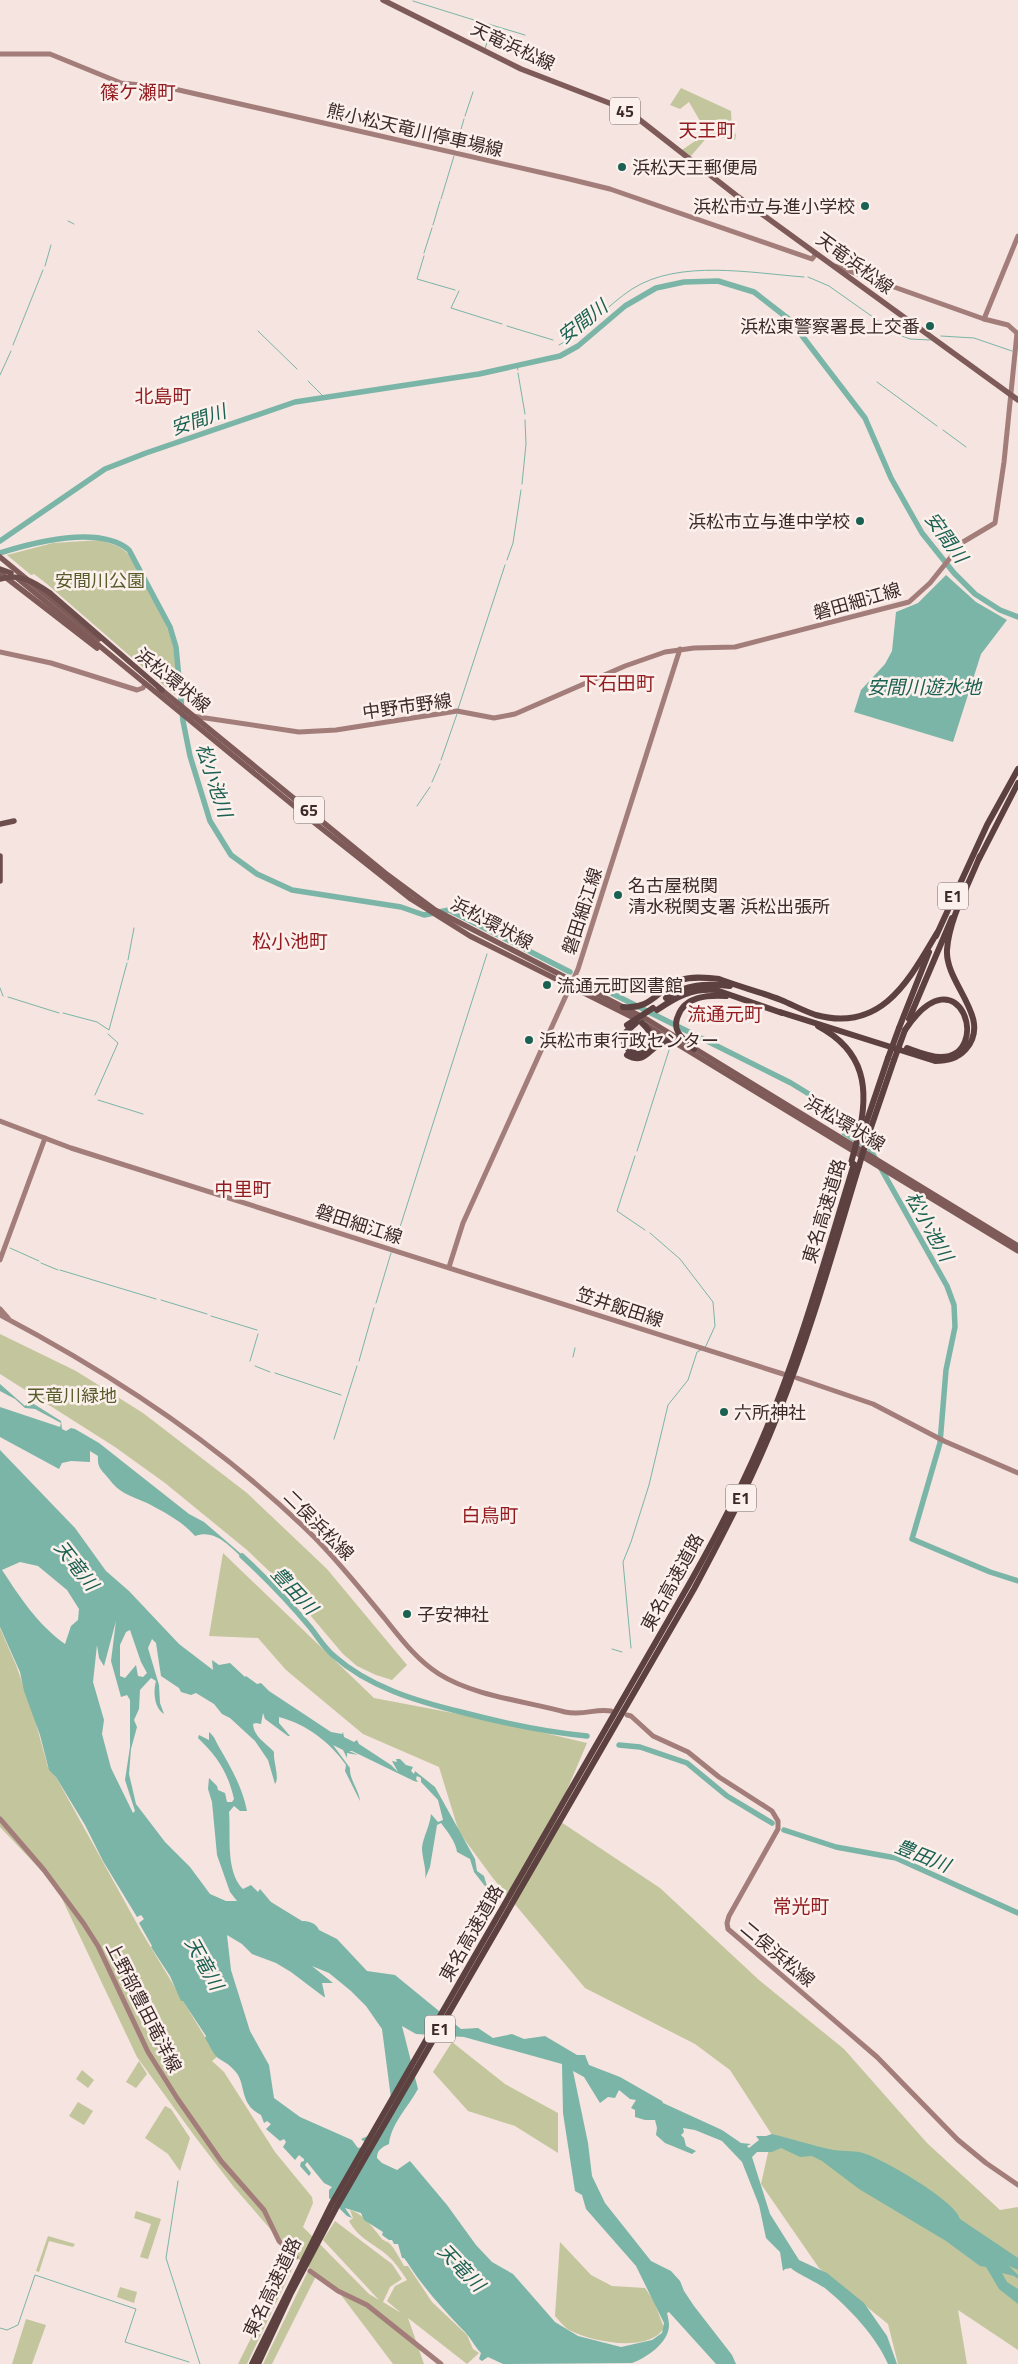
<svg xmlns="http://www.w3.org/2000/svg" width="1018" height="2364" viewBox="0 0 1018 2364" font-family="'Titillium Web','Noto Sans JP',sans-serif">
<rect width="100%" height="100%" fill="#f5e4df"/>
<g fill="#c3c69d">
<path d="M681,88L731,111L732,129L736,135L735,140C725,140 719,134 709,135L691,156L682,150L701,137L703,126L689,102L680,109L670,105Z"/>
<path d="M100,540C109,543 118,545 125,551C134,559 139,574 145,584C168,624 180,647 175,695L47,584L34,574L31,575L7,555L53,543Z"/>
<path d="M0,1334L76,1371L143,1413L247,1493L327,1569L407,1665L392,1680L376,1675L357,1666L343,1654L288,1589L247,1550L165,1483L115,1447L0,1374Z"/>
<path d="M223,1553L374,1698L490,1720L587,1743L555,1818L660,1888L759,1980L844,2049L927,2143L1000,2210L1018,2207V2350L958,2310L967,2364H898L888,2324L819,2268L761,2184L772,2135L730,2070L695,2044L585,1988L492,1877L459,1832L439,1767L363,1734L286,1670L258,1638L209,1636Z"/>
<path d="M0,1628L16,1665L33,1713L48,1767L56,1777L141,1931L217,2057L212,2061L224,2072L275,2152L312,2197L313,2203L303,2227L369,2294L379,2300L323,2240L335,2221L392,2264L402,2279L390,2287L383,2302L401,2313L387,2301L395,2286L407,2280C401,2271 395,2262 387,2255C373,2243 359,2239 349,2221L353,2218L350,2210C363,2213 374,2229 382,2239C384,2241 389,2242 391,2245C396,2251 400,2259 404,2266H408L432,2302L467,2335L473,2349L479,2353L467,2364L408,2318L424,2364H393L338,2291L292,2254L233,2186L196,2138L137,2057L56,1886L0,1827Z"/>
<path d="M452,2042L505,2084L558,2113V2153L515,2126L468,2111L433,2072Z"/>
<path d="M139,2061L147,2074L136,2088L126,2082Z"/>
<path d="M82,2070L94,2080L88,2088L76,2079Z"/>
<path d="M78,2102L93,2111L84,2125L69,2116Z"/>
<path d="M165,2106L171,2109L190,2138L180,2171L168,2154L145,2138Z"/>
<path d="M136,2211L161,2219L148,2259L140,2257L151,2224L134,2218Z"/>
<path d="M48,2236L75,2244L73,2247L49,2241L39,2272L36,2271Z"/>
<path d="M560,2242L591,2275L612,2286L645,2288L654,2301L664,2328C662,2330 659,2335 656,2336C635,2350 590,2341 569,2330C564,2327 559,2320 555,2316Z"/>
<path d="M292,2257L296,2261L247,2364H238L274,2292L285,2263Z"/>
<path d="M309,2269L316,2276L272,2364H263Z"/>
<path d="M120,2287L137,2292L134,2303L117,2297Z"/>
<path d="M26,2319L46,2325L32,2364H12Z"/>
</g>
<g fill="#7bb5a7" fill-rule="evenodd">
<path d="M946,575L976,602L1007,620L981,654L953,742L854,712L861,690L885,664L892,651L896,612L918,603Z"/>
<path d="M0,1384L25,1406L29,1401L61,1421L62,1429L66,1431L71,1428L75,1429L99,1443L189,1514L204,1522L247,1559L246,1561C231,1548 216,1528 195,1536C182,1521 164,1512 147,1503C131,1496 119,1493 109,1479C102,1470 97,1468 98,1456L90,1451V1462L71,1461L62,1463L59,1469L0,1437V1407L60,1427L61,1423L35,1409L25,1408L15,1399L0,1391Z"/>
<path d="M0,1450L75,1528L106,1571L129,1591L179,1644L213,1670L212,1660L219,1665L230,1663L245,1677L246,1676L257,1684L261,1683L269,1691L331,1732L342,1734L343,1732L344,1737L354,1742L357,1740L359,1744L391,1765L398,1772L392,1761L397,1762L396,1759H400L406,1765L413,1767L411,1771L414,1774L415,1771L435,1787L475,1859L477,1871L484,1876L488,1890L474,1872L470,1859L457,1852C456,1842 447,1831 441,1823L437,1825L430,1867L425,1879C427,1870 422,1858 422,1848C423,1837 430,1826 431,1814L438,1822L443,1820L438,1800L421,1782V1778L417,1776L416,1779L418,1782L414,1781L352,1751H349L358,1755L347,1753V1758L343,1750L333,1745L350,1768C349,1779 359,1790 360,1801L345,1771L346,1765C330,1742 306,1724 279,1717V1723L290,1736H288L265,1719L263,1713L261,1724L256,1723L253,1724C254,1738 267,1743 274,1752C273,1761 280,1778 275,1784L268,1760L255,1741L230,1718L222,1714L214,1704L196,1693L191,1695L181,1692L179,1688L161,1676L156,1643L152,1639L148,1648L159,1685L160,1703L164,1714C154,1708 153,1691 156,1681L151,1678L140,1690L139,1709L134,1720L137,1727L131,1749L129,1774L136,1804L165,1842L190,1867L210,1894L226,1901H237L230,1892L217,1855L212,1802L208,1789L209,1778L217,1786L218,1790L225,1793L227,1802H232L234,1799C228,1773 218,1757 198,1738L199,1735L209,1740V1732C215,1737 215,1740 219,1747C231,1768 242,1786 247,1811H240L234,1806L229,1812C231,1835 225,1871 243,1889L251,1885L258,1892L260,1889L271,1902L302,1921C309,1921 316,1923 319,1930L337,1939L367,1971L395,1975L461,2029L478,2028L493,2038L512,2034L524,2039L545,2036L577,2055H585L589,2065L620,2077L662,2101L663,2103L722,2130L741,2143L751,2144L747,2146L749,2148L759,2140L756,2136H766L772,2134C793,2139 811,2145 829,2149C841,2152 853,2150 863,2153C883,2159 956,2201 960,2219L1018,2258V2270L1009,2266L1018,2275V2279L1014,2276L1002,2273L1007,2282L1018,2289V2304L999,2289L986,2267L980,2266L946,2241L859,2189L822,2161L812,2156L800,2157L781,2148L772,2152H757L752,2157L770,2214L799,2260L827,2273L864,2303L887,2336L897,2364H888C876,2336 849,2308 826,2289C820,2284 794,2272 791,2268L785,2269L783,2271L780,2252L766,2238L759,2205L742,2162L722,2141L695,2130L683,2128L684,2132L681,2135L684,2138L686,2146L696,2151L692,2154L665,2143L656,2135L657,2128L655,2120H645L635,2117V2110L631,2108L636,2100L630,2099L619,2090L615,2098L608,2097L600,2103L584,2077L573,2071L588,2143L592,2176L605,2203L651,2261L671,2271L680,2281L684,2291L694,2306L732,2355L736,2364H716L669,2312L667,2313C668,2317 669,2322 669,2325C669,2343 646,2358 632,2363L503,2364L488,2357L482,2361L479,2359L481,2353C474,2346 470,2336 462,2329C441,2307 423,2287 407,2262L404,2258H402L398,2244H394L392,2240H389L382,2235L383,2232L364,2220L361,2213L345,2208L352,2218L347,2216L329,2198V2190L332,2187L324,2183L307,2162L305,2165L311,2173L309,2176L300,2166L301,2162L304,2161V2159L299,2155L295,2160L283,2147L286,2142L284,2139L280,2141L266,2129L271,2124L267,2121L264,2123L261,2115C238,2104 247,2082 234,2070C229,2064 224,2062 218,2058C213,2054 209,2044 205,2038L206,2036L183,2001H181L170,1976L151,1947L152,1946L139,1923L144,1919L141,1915L137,1917L103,1861L85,1825L56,1777L49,1770L40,1735L24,1691L20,1672L0,1627ZM20,1562L38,1566L67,1590L79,1609L78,1620L71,1626L65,1644C37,1624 20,1597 2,1570ZM116,1621L111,1661L121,1697L127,1695L130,1700V1747L125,1780L135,1811L133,1813L111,1768L102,1734L104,1720L93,1682L97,1645L99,1658L104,1666ZM130,1630L141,1662L147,1673L143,1677L138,1676L136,1665L125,1678L120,1676V1645L126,1632ZM227,1935L242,1944L252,1954L276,1963L291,1972L324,1997H325L322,1983H333L312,1966L329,1973L351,1991L366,2006L382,2029L392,2106L377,2132L361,2139L366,2143L362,2147L358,2148L352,2140L300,2117L274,2098L269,2065L250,2031L231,1970ZM402,2026L416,2034L464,2037L562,2064L563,2113L575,2191L582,2195L586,2209L636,2266L664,2323L662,2333L652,2340L621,2347L578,2336L555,2322L513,2274L492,2262L476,2245L447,2205L410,2161L397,2170L382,2163L377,2158C377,2150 382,2147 389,2144C391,2124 408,2107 418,2089Z"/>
</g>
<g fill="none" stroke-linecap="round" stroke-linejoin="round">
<g stroke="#7bb5a7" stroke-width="1">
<path d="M413,1L474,20"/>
<path d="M478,21L525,35"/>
<path d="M485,49L492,26"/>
<path d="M465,116L473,92"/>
<path d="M455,150L464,119"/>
<path d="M441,199L454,156"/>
<path d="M68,221L74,224"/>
<path d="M433,225L440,201"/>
<path d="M424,253L432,228"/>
<path d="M424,256L417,279L455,290"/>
<path d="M45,266L51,245"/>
<path d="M808,277L829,286L894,332"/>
<path d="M459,291L451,308L502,324"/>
<path d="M507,326L553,340"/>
<path d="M258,331L297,369"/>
<path d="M897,334L910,339L930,340"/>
<path d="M941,336L974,338L1012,351"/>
<path d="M13,345L43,270"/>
<path d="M559,345C587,331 606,306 632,289C679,259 751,273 804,277"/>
<path d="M517,366L518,370"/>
<path d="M518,373L525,414"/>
<path d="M0,375L11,351"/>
<path d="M308,381L324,397"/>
<path d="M877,382L937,426"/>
<path d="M943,430L966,447"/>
<path d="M522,484L526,444L525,420"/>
<path d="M507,560L513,543L521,490"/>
<path d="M458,709L505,565"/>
<path d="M441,760L457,714"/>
<path d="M432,782L440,764"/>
<path d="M417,806L430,787"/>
<path d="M128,960L134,928"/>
<path d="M0,988L3,996"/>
<path d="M8,997L59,1013"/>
<path d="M63,1013L97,1022L109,1030L127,963"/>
<path d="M95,1095L118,1043L108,1034"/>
<path d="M98,1100L143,1114"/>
<path d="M637,1151L670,1047"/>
<path d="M635,1156L617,1211L645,1230"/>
<path d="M650,1233L680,1259L713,1302L715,1326L705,1348"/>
<path d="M394,1246L487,954"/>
<path d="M10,1248L39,1261"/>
<path d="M41,1263L58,1270"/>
<path d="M60,1270L156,1299"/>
<path d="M161,1300L207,1314"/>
<path d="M376,1303L391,1253"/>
<path d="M211,1316L257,1330"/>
<path d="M573,1357L575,1348"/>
<path d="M250,1361L258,1334"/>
<path d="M359,1361L374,1308"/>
<path d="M255,1366L270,1372"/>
<path d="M275,1373L341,1395"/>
<path d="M334,1439L357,1366"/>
<path d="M631,1648L623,1562L631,1542L649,1485L668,1405L688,1380L697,1352L701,1350"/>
<path d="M612,1649L622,1652"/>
<path d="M178,2181L166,2258L200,2364"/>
<path d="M0,2328L7,2330L18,2325L35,2275L136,2309L125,2342L189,2362"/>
</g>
<g stroke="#7bb5a7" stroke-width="5.5">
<path d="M0,541L105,469L146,453L295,402L479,374L560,356L578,346L625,306L656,288L684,282L718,281L754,292L790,320L865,418L891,478L922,533L954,573L975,594L1000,610L1018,617"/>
<path d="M0,553C35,542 99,525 129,550L170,627L176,647L183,721L190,756L210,821L231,855L257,874L292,890L401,907L424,915L449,910L570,972"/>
<path d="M585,980L791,1083L817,1099L842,1119L844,1123V1133L870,1149L947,1286L954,1305L955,1327L946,1370L940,1443L912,1539L990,1572L1018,1581"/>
<path d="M242,1556C266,1578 289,1602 310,1627C318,1637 324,1648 334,1656C369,1687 416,1701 461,1712C503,1723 543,1732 587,1736"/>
<path d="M619,1745L640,1747L687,1763L727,1796L772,1823"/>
<path d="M784,1830L836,1847L896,1858L1018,1913"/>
</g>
<g stroke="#a37d7a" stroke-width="5">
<path d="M0,54H50L121,83L170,88L565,178L610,189L812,259L816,254"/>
<path d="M835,266L984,319L1008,325L1018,334"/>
<path d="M984,319L1018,236"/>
<path d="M0,652L51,663L137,690L143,688L145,684"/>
<path d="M192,716L299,732L336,730L457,711L494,718L515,714L625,666L665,652L694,648L735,647L909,602L930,583L963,542L995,523L1004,462L1017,333"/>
<path d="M0,1121L71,1148L783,1374"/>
<path d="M0,1260L45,1138"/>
<path d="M449,1267L463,1223L578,969L680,649"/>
<path d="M0,1309L8,1318"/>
<path d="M0,1315C112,1374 218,1443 309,1532C337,1559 361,1590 386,1620C402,1640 417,1660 439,1674C474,1696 525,1701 565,1712C585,1716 595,1708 611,1711"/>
<path d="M797,1378L873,1404L944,1441L1018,1473"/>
<path d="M627,1715L631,1716L653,1736L688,1752L719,1777L772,1811L778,1821V1829L729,1916L727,1923L728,1929L877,2057L958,2140L986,2163L1018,2185"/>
<path d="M0,1819L44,1870L84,1924L98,1946L148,2052L177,2098L221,2161L264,2210L279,2241L296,2257"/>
<path d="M310,2271L338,2291L367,2305L441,2364"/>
</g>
<g stroke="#7e5b59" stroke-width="5.5">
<path d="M383,0L521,69L617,106L636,117L737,196L1018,400"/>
<path d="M0,557L99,639"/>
<path d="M0,573L97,648"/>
<path d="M17,578L316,824L411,899L470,936L638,1020"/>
<path d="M159,688L385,873L435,910L648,1020L1018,1246"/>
<path d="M646,1025L1018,1251"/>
</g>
<g stroke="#6e4e4c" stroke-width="5.5">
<path d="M0,569L11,573"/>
<path d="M50,593L162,690"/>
<path d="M0,824L14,821"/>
<path d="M0,856V881"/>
</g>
<g stroke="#5d4140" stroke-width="6">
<path d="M979,859L1018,783"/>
<path d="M936,936L987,825L1018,769"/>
<path d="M666,998C686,984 706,983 730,986"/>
<path d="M623,1007C652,1010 657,989 681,980C693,976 707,978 719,979C740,987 761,992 781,1000C793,1005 804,1011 816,1015C882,1033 909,980 937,933"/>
<path d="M657,1010C676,997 692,988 716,990L782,1013"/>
<path d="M780,1012L935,1061C947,1061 957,1059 966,1049C993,1018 945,984 947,950C949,919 968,886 980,856"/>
<path d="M909,1019L952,918"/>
<path d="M636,1023L626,1032L624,1044L630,1052L640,1054C659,1047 653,1033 642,1023"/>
<path d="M818,1026C865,1051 870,1089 858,1137"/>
<path d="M899,1028L929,952"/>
<path d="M905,1030C960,948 993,1057 941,1057C930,1057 918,1052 907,1048"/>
<path d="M694,1049C689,1044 681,1038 678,1032C675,1027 676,1020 678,1016C685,996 708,995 726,996"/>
<path d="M627,1055C649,1067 649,1041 672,1041"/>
<path d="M861,1138L888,1058"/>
<path d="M866,1142L894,1060"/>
<path d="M252,2364L331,2205L688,1586C714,1540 739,1493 760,1444C799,1354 825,1258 854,1164"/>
<path d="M258,2364L291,2293L336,2208L694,1589C725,1531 755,1473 779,1412C811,1331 834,1248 859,1166"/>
</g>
<path stroke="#6e4e4c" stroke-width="5.5" d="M0,579C20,573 34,582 50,593"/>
<g stroke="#5d4140" stroke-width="6">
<path d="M627,1025L653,1008"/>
<path d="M888,1058L899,1028"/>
<path d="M894,1060L905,1030"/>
<path d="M851,1163L858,1137"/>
<path d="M859,1166L866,1142"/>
</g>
</g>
<g fill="#1b6152" stroke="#fcf0ec" stroke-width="2">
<circle cx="622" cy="167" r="5"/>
<circle cx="865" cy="206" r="5"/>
<circle cx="930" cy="326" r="5"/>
<circle cx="860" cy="521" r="5"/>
<circle cx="618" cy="895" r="5"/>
<circle cx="547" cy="985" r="5"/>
<circle cx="529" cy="1040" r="5"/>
<circle cx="724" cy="1412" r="5"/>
<circle cx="407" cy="1614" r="5"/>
</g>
<g text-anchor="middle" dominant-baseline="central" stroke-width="5" stroke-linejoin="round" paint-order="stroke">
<g fill="#fcf0ec" stroke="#756564" stroke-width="1">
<rect x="610" y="97.5" width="30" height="27" rx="4"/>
<rect x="294" y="796.5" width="30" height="27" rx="4"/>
<rect x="938" y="882.5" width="30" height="27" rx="4"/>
<rect x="726" y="1484.5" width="30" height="27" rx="4"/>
<rect x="425" y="2015.5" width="30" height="27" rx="4"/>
</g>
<g font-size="16" font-weight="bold" fill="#3b2a29">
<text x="625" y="111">45</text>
<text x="309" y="810">65</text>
<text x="953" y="896">E1</text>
<text x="741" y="1498">E1</text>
<text x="440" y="2029">E1</text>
</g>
<g font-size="18" fill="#3b2a29" stroke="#fcf0ec">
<text transform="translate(513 46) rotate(25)">天竜浜松線</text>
<text transform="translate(415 130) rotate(13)">熊小松天竜川停車場線</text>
<text transform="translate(855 263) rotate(36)">天竜浜松線</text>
<text transform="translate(857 601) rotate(-16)">磐田細江線</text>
<text transform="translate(173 680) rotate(39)">浜松環状線</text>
<text transform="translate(407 706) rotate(-8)">中野市野線</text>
<text transform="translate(582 911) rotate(-72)">磐田細江線</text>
<text transform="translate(492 923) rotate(28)">浜松環状線</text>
<text transform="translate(845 1123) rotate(31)">浜松環状線</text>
<text transform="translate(824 1211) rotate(-73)">東名高速道路</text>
<text transform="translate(359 1224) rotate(18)">磐田細江線</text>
<text transform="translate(620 1307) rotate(18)">笠井飯田線</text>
<text transform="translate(319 1525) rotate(45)">二俣浜松線</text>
<text transform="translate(672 1582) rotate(-61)">東名高速道路</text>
<text transform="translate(471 1933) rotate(-60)">東名高速道路</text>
<text transform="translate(778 1954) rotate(40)">二俣浜松線</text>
<text transform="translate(144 2007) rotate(63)">上野部豊田竜洋線</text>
<text transform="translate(272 2287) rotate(-64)">東名高速道路</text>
</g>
<g font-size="18" fill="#3b2a29" stroke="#fcf0ec" text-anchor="start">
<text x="632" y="167">浜松天王郵便局</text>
<text x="855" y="206" text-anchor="end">浜松市立与進小学校</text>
<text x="920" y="326" text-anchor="end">浜松東警察署長上交番</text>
<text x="850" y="521" text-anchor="end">浜松市立与進中学校</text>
<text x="628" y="885">名古屋税関<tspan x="628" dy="21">清水税関支署 浜松出張所</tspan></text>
<text x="557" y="985">流通元町図書館</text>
<text x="539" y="1040">浜松市東行政センター</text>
<text x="734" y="1412">六所神社</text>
<text x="417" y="1614">子安神社</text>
</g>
<g font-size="18" fill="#575c2b" stroke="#fcf0ec">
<text x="100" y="580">安間川公園</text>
<text x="72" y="1395">天竜川緑地</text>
</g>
<g font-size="19" fill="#911b1f" stroke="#fcf0ec">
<text x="138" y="91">篠ケ瀬町</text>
<text x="707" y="129">天王町</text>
<text x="163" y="395">北島町</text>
<text x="617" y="682">下石田町</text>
<text x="290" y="940">松小池町</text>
<text x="725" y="1013">流通元町</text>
<text x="243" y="1188">中里町</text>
<text x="490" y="1514">白鳥町</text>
<text x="801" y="1905">常光町</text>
</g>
<g font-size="19" font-style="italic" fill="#1b6152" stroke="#fcf0ec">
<text transform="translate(582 321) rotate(-38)">安間川</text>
<text transform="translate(198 419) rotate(-19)">安間川</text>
<text transform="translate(947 537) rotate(54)">安間川</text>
<text x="924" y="686">安間川遊水地</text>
<text transform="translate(215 780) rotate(72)">松小池川</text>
<text transform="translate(930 1226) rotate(61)">松小池川</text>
<text transform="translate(77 1565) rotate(52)">天竜川</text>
<text transform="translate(295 1590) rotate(47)">豊田川</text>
<text transform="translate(923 1855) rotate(22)">豊田川</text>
<text transform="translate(205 1963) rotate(61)">天竜川</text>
<text transform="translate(462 2267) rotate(46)">天竜川</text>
</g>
</g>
</svg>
